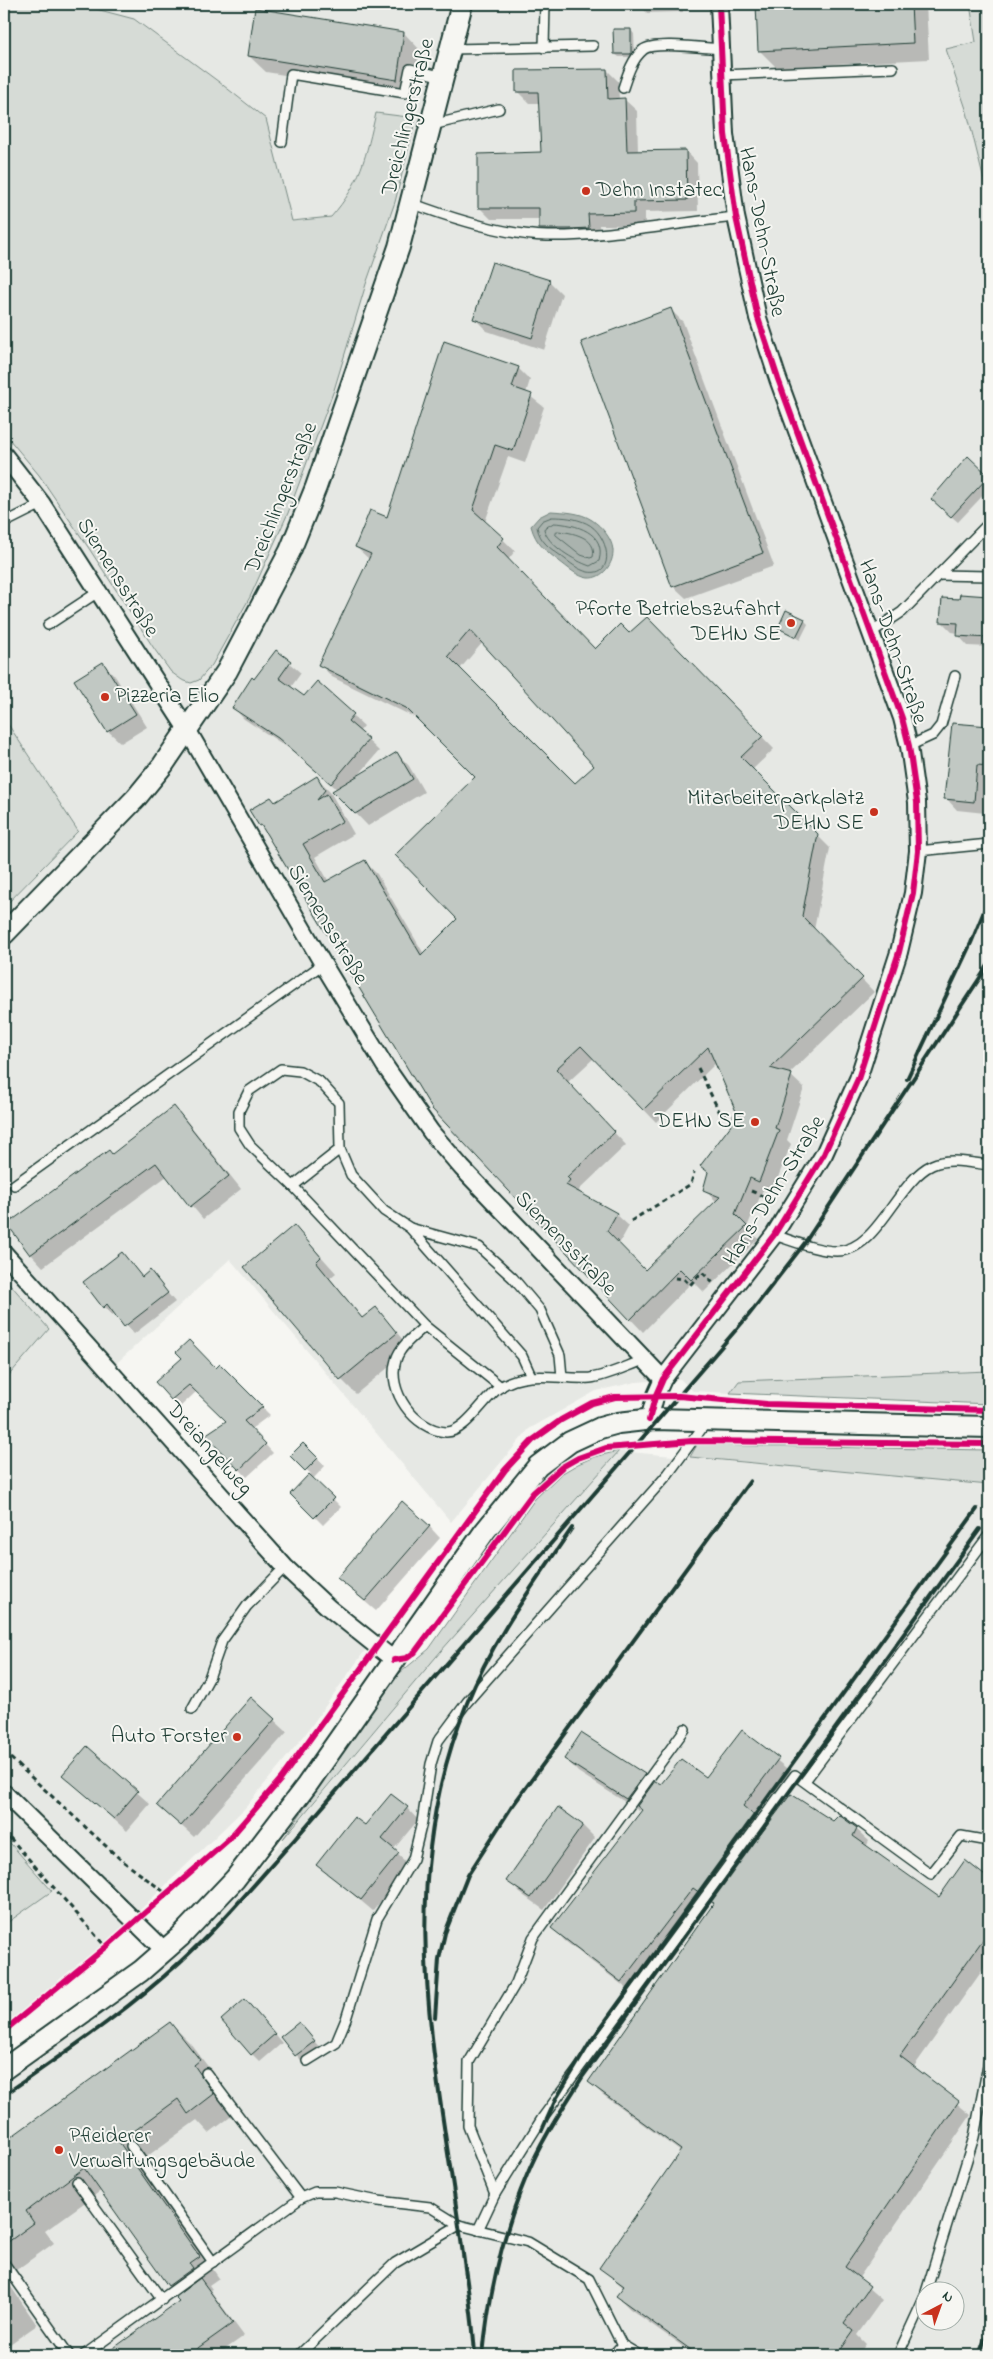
<svg xmlns="http://www.w3.org/2000/svg" width="993" height="2359" viewBox="0 0 993 2359" font-family="'Indie Flower',sans-serif">
<rect width="100%" height="100%" fill="#f6f6f2"/>
<filter id="ink" filterUnits="userSpaceOnUse"><feTurbulence type="fractalNoise" baseFrequency=".02" numOctaves="2"/><feDisplacementMap in="SourceGraphic" scale="10" xChannelSelector="R" yChannelSelector="G"/><feConvolveMatrix kernelMatrix="1 2 1 2 8 2 1 2 1" color-interpolation-filters="sRGB"/></filter>
<g filter="url(#ink)">
<g fill="#e6e8e4" fill-rule="evenodd">
<path d="M4,4H989V1371L739,1381L730,1393L693,1391L680,1379L636,1382L596,1391L529,1429L451,1522L230,1259L108,1371L283,1565L371,1642L304,1736L245,1808L103,1946L4,2027V1925L52,1890L4,1836V1381L49,1329L4,1277V907L78,831L4,718Z"/>
<path d="M619,1451L989,1485V2355H4V2083L122,1999L202,1932L256,1873L441,1651ZM926,2292H956V2322H926Z"/>
</g>
<g fill="#d6dbd6" stroke="#7a8c85">
<path d="M4,4H77L134,19L219,82L266,119L292,221L331,217C361,183 366,156 376,113L416,118L395,202L366,284L334,390L288,513L250,597L212,665L199,680L191,683L182,680L171,672L155,650L90,550L39,475L4,433V185L6,146L4,137Z"/>
<path d="M970,4H989V201L967,112L946,49L976,42Z"/>
<path d="M4,718L78,831L4,907Z"/>
<path d="M4,1277L49,1329L4,1381Z"/>
<path d="M989,1371V1404L730,1393L739,1381Z"/>
<path d="M697,1445L989,1450V1485L690,1457Z"/>
<path d="M619,1451L441,1651L283,1839L395,1677L429,1649L535,1499L561,1474L578,1464L594,1457Z"/>
<path d="M4,1836L52,1891L4,1925Z"/>
</g>
<path fill="#aab3ae" stroke="#72847d" d="M551,511C564,512 580,512 592,520C601,526 612,538 613,550C614,563 603,579 588,578C578,577 567,567 559,561C545,550 536,544 531,526L539,517Z"/>
<g fill="#0003" fill-rule="evenodd">
<path d="M123,4H158L157,9Z"/>
<path d="M639,4H683V12L647,13Z"/>
<path d="M757,4H926L929,59L776,67L759,50Z"/>
<path d="M631,30L634,34L635,57H619L615,54Z"/>
<path d="M404,33L420,50L413,96L266,72L249,56Z"/>
<path d="M607,70L618,81L619,100H625L637,111L638,152L686,151L697,163L698,211L645,212V225H599L600,240L583,241L552,240L540,229V219H491L480,208L542,154L540,103H529L517,91Z"/>
<path d="M492,263L550,282L562,294L544,350L487,331L475,319Z"/>
<path d="M671,310L683,322L774,566L686,598L673,586Z"/>
<path d="M518,368L530,380L526,393L544,407L525,463L508,457L485,522L515,551L508,560L595,651L629,635L647,618L774,749L752,770L830,848L814,930L874,992L789,1074L804,1088L787,1140L791,1144L772,1193L763,1190L747,1227L758,1239L704,1292L693,1281L643,1332L521,1203L269,834L260,825L276,803L317,778L329,790L354,834L315,857L329,882L365,862L377,874L424,954L459,919L477,777L420,720L332,677L320,664L369,559L356,547L388,519ZM483,642L596,766L575,785L460,669ZM594,1058L656,1122L716,1063L739,1117L701,1166L709,1173L704,1189L717,1202L645,1272L619,1244L629,1226L616,1214L581,1195L579,1190L626,1145L567,1083Z"/>
<path d="M968,458L989,478V489L958,522L939,506Z"/>
<path d="M961,595L989,597V647L968,646L958,635V633L952,632L942,622L960,600Z"/>
<path d="M804,620L808,624L800,640L779,628Z"/>
<path d="M276,652L301,673L291,687L304,697L317,683L364,726L359,732L379,751L357,777L397,753L409,766L424,792L368,826L334,791L337,789L290,749L244,719L234,708Z"/>
<path d="M103,663L115,676L147,727L121,743L108,731Z"/>
<path d="M953,724L989,728V776L985,813L957,810L946,798Z"/>
<path d="M174,1107L186,1120L241,1189L203,1219L167,1176L43,1267L31,1254L113,1155Z"/>
<path d="M294,1226L336,1273L330,1278L363,1319L376,1309L411,1349L356,1394L341,1379Z"/>
<path d="M122,1253L143,1278L150,1272L175,1302L134,1334L115,1313L112,1315L104,1307Z"/>
<path d="M220,1366L270,1415L251,1429L273,1453L247,1477L207,1435L228,1422L197,1391L180,1407L157,1382L216,1370Z"/>
<path d="M292,1456L317,1458L325,1466L313,1479L341,1507L323,1525L292,1494L311,1474Z"/>
<path d="M429,1526L440,1538L376,1611L350,1589Z"/>
<path d="M274,1720L287,1732L194,1837L158,1805Z"/>
<path d="M742,1732L791,1772L755,1818L766,1829L834,1823L856,1829L869,1841L866,1847L939,1898L965,1861L989,1881V1961L913,2068L971,2115L858,2279L882,2300L857,2335L866,2344L858,2355H686L689,2351L630,2309L617,2296L624,2288L601,2268L681,2152L602,2094L590,2082L714,1905L706,1899L634,1994L565,1941L553,1928L643,1810L641,1808L639,1811L578,1772L566,1759L644,1775L654,1785L661,1786L706,1779Z"/>
<path d="M87,1748L150,1804L127,1831L64,1775Z"/>
<path d="M407,1808L418,1820L393,1850L409,1865L373,1911L317,1864L365,1827Z"/>
<path d="M582,1825L595,1838L544,1910L520,1893L508,1880Z"/>
<path d="M253,2009L282,2043L260,2062L252,2054Z"/>
<path d="M170,2023L190,2043L219,2081L213,2086L233,2115L209,2133L197,2120L138,2163L219,2278L209,2285L212,2289L210,2290L244,2336L217,2355H106L181,2302L179,2295L169,2286L102,2190L45,2231L54,2243L5,2278L37,2325L7,2346L4,2343V2143Z"/>
<path d="M299,2024L322,2050L304,2064L282,2037Z"/>
</g>
<g fill="none" stroke-linecap="round" stroke-linejoin="round">
<g stroke="#576c65" stroke-width="1">
<path d="M552,517C564,517 575,518 586,523C609,533 617,577 588,572C578,570 569,562 561,556C550,548 540,542 537,527L542,521Z"/>
<path d="M554,523C575,524 607,532 599,561L590,566C575,561 547,545 544,529Z"/>
<path d="M557,531C571,532 598,537 593,557L590,558L581,555L556,535Z"/>
</g>
</g>
<g fill="#c1c8c3" stroke="#1f3d34" fill-rule="evenodd">
<path d="M756,4H911L913,43L758,51Z"/>
<path d="M255,8L404,32L397,80L248,56Z"/>
<path d="M613,29H631V54H614Z"/>
<path d="M607,69L608,99L625,98L627,151L686,150L687,200L634,201V213L588,214L589,228L570,229H539V208H478V154L541,152L538,92H516V70Z"/>
<path d="M492,262L550,280L532,338L473,319Z"/>
<path d="M671,308L763,553L672,587L581,342Z"/>
<path d="M444,341L519,367L512,387L532,394L513,451L495,445L473,510L504,538L497,547L595,649L620,624L629,633L647,617L763,736L741,757L818,834L802,916L863,978L770,1068L792,1074L775,1128L779,1130L759,1182L750,1178L735,1214L747,1226L691,1280L680,1269L630,1320L432,1109L261,825L259,826L249,810L271,797L275,802L317,776L325,790L317,800L327,794L343,821L303,844L325,882L365,860L421,955L457,919L395,855L475,777L406,708L318,665L371,554L355,547L370,510L387,517ZM470,630L594,766L575,783L448,656ZM581,1046L643,1110L708,1047L738,1116L700,1166L708,1172L703,1190L720,1197L645,1270L607,1231L617,1213L566,1185L570,1180L567,1177L615,1132L556,1069Z"/>
<path d="M968,456L989,476L951,517L931,499Z"/>
<path d="M960,594L989,596V638L957,636L958,623L940,622L942,598L959,599Z"/>
<path d="M786,610L805,619L796,637L778,628Z"/>
<path d="M276,650L291,661L279,678L304,696L317,681L354,714L348,721L369,739L331,784L278,738L232,708L252,677L254,679Z"/>
<path d="M103,662L136,714L107,732L74,680Z"/>
<path d="M952,723L989,726V766L977,765L974,802L944,799Z"/>
<path d="M397,752L413,779L355,814L332,791Z"/>
<path d="M174,1106L229,1176L190,1207L156,1163L30,1255L7,1224L109,1150L112,1154Z"/>
<path d="M294,1225L321,1257L316,1262L362,1318L376,1307L397,1333L340,1380L244,1267Z"/>
<path d="M122,1252L142,1277L150,1270L168,1293L124,1327L107,1304L103,1308L83,1282Z"/>
<path d="M189,1340L216,1368L220,1364L263,1407L244,1421L266,1444L239,1470L205,1435L226,1421L189,1385L171,1400L155,1382L182,1358L176,1352Z"/>
<path d="M303,1443L318,1458L305,1471L290,1456Z"/>
<path d="M309,1474L334,1498L314,1518L290,1494Z"/>
<path d="M402,1501L430,1526L365,1601L337,1578Z"/>
<path d="M251,1697L275,1719L181,1826L157,1805Z"/>
<path d="M742,1730L779,1758L743,1806L756,1817L700,1893L693,1888L621,1982L551,1928L642,1810L637,1806L655,1781L661,1784L681,1759L706,1777Z"/>
<path d="M581,1733L645,1774L626,1799L564,1759Z"/>
<path d="M87,1746L138,1791L114,1819L62,1775Z"/>
<path d="M391,1794L408,1807L382,1839L399,1853L361,1900L316,1865L354,1817L365,1825Z"/>
<path d="M791,1794L833,1821L839,1815L857,1828L853,1836L939,1897L965,1860L989,1879V1931L900,2056L959,2101L845,2267L870,2286L844,2323L854,2331L837,2355H698L616,2296L624,2286L599,2268L681,2150L588,2082L714,1903L710,1901Z"/>
<path d="M558,1807L583,1825L531,1898L506,1881Z"/>
<path d="M245,1999L275,2034L251,2055L221,2020Z"/>
<path d="M170,2022L200,2060L194,2065L214,2094L188,2114L178,2099L119,2142L200,2257L190,2264L193,2268L168,2286L84,2168L26,2211L34,2223L4,2245V2142Z"/>
<path d="M299,2022L315,2041L295,2056L280,2037Z"/>
<path d="M200,2278L233,2323L188,2355H104L179,2301L175,2297Z"/>
</g>
<g fill="none" stroke-linecap="round" stroke-linejoin="round">
<defs>
<g id="service">
<path d="M544,48L545,4"/>
<path d="M451,49L593,46"/>
<path d="M722,75L893,68"/>
<path d="M623,88C627,76 632,59 643,50C653,41 705,48 720,49"/>
<path d="M432,125L499,109"/>
<path d="M282,142L291,74L405,93L410,69L444,77"/>
<path d="M411,203C451,218 505,235 547,236C610,237 674,223 736,217"/>
<path d="M4,523L42,504"/>
<path d="M938,575L989,576"/>
<path d="M48,625L98,592"/>
<path d="M872,632L902,612L985,527"/>
<path d="M909,746L933,735L941,725L955,676"/>
<path d="M918,851L989,844"/>
<path d="M14,1185L323,964"/>
<path d="M293,1186L340,1149"/>
<path d="M410,1228L522,1356L531,1376"/>
<path d="M774,1235C793,1241 817,1251 837,1251C878,1251 897,1181 932,1165C949,1157 971,1163 989,1165"/>
<path d="M425,1326C415,1335 400,1346 396,1360C386,1391 415,1430 446,1432C465,1433 485,1397 500,1387C527,1369 560,1380 590,1378C607,1376 627,1366 644,1360"/>
<path d="M501,1387L425,1326L293,1186L250,1145L239,1128V1111L249,1091L281,1069L300,1071L320,1082L339,1103L340,1149L351,1175L384,1211L410,1228L479,1247L513,1278L540,1310L560,1355L562,1377"/>
<path d="M192,1709L209,1678L222,1641L247,1606L285,1567"/>
<path d="M805,1781L989,1535"/>
<path d="M307,2061L336,2043L346,2019L377,1919L413,1859L422,1822L431,1764L438,1741L467,1702L668,1474L708,1420"/>
<path d="M206,2073L301,2198"/>
<path d="M131,2146L213,2262"/>
<path d="M77,2182L162,2300"/>
<path d="M495,2194L468,2126L469,2062L516,1983L533,1938L685,1729"/>
<path d="M478,2230L495,2194L543,2117L795,1775L931,1874L961,1836L989,1841"/>
<path d="M4,2263L69,2355"/>
<path d="M926,2292L974,2137L989,2060"/>
<path d="M84,2355L301,2198L315,2192H335L378,2201L430,2207L459,2225"/>
<path d="M299,2355L395,2263L459,2225L528,2242L589,2279L622,2345L639,2355"/>
<path d="M613,2355L622,2345"/>
<path d="M898,2355L926,2294"/>
</g>
<g id="minor">
<path d="M4,455L42,504L188,731L323,964L385,1066L431,1132L462,1168L663,1379"/>
<path d="M4,1253L285,1567L329,1608L394,1660"/>
<path d="M649,1420L655,1397L663,1379L774,1235L824,1154L858,1079L899,952L913,893L918,851L917,802L909,746L902,718L778,379L758,318L736,217L725,134L719,4"/>
<path d="M4,1793L165,1951"/>
</g>
<g id="tertiary">
<path d="M4,934L136,798L163,765L227,671L290,551L316,487L399,247L462,4"/>
<path d="M4,2069L141,1971L180,1937L235,1879L307,1785L485,1531L538,1466L570,1442L600,1428L618,1423L654,1419L989,1427"/>
</g>
</defs>
<use href="#service" stroke="#1f3d34" stroke-width="12"/>
<use href="#minor" stroke="#1f3d34" stroke-width="20"/>
<use href="#tertiary" stroke="#1f3d34" stroke-width="24"/>
<g stroke="#1f3d34" stroke-width="3" stroke-dasharray="5 4" stroke-linecap="butt">
<path d="M698,1068L720,1113L733,1116"/>
<path d="M751,1191L774,1201"/>
<path d="M631,1221L691,1184L694,1172"/>
<path d="M675,1278L684,1279L690,1285L702,1272L715,1285"/>
<path d="M4,1752L120,1859L167,1894"/>
<path d="M4,1831L106,1947"/>
</g>
<use href="#service" stroke="#f6f6f2" stroke-width="9"/>
<use href="#minor" stroke="#f6f6f2" stroke-width="16"/>
<use href="#tertiary" stroke="#f6f6f2" stroke-width="20"/>
<g stroke="#1f3d34" stroke-width="4">
<path d="M907,1079L971,943L989,899"/>
<path d="M435,2018L439,1959L445,1933L468,1875L511,1808L750,1481"/>
<path d="M4,2095C64,2053 126,2012 180,1962C221,1925 257,1881 294,1840L748,1316L804,1244L989,964"/>
<path d="M542,2130L556,2099L591,2041L977,1509"/>
<path d="M475,2355C473,2319 467,2283 462,2247C436,2060 392,1886 467,1703C492,1640 534,1584 572,1528"/>
<path d="M483,2355C489,2293 503,2232 527,2175C541,2140 563,2108 583,2076L980,1529"/>
<path d="M979,2355L989,2328"/>
</g>
<defs>
<g id="cycleway">
<path d="M649,1420L655,1397L663,1379L774,1235L824,1154L858,1079L899,952L913,893L918,851L917,802L909,746L902,718L778,379L758,318L736,217L725,134L719,4"/>
<path d="M394,1660L407,1658L415,1652L533,1493L562,1467L578,1458L606,1448L692,1441L989,1444"/>
<path d="M4,2031L106,1947L229,1839L281,1779L505,1470L533,1440L561,1420L592,1403L615,1397L679,1396L767,1404L989,1410"/>
</g>
</defs>
<use href="#cycleway" stroke="#f6f6f2" stroke-width="9"/>
<use href="#cycleway" stroke="#d6006c" stroke-width="6"/>
</g>
</g>
<g fill="#c8321e" stroke="#f6f6f2" stroke-width="2">
<circle cx="586" cy="191" r="5"/>
<circle cx="791" cy="623" r="5"/>
<circle cx="105" cy="697" r="5"/>
<circle cx="874" cy="812" r="5"/>
<circle cx="755" cy="1122" r="5"/>
<circle cx="237" cy="1737" r="5"/>
<circle cx="59" cy="2150" r="5"/>
</g>
<g text-anchor="middle" dominant-baseline="central" stroke-width="4" stroke-linejoin="round" paint-order="stroke">
<g font-size="22" fill="#1f3d34" stroke="#f6f6f2">
<text transform="translate(409 117) rotate(-76)">Dreichlingerstraße</text>
<text transform="translate(761 232) rotate(79)">Hans-Dehn-Straße</text>
<text transform="translate(282 498) rotate(-68)">Dreichlingerstraße</text>
<text transform="translate(117 578) rotate(58)">Siemensstraße</text>
<text transform="translate(892 642) rotate(71)">Hans-Dehn-Straße</text>
<text transform="translate(327 925) rotate(59)">Siemensstraße</text>
<text transform="translate(775 1191) rotate(-58)">Hans-Dehn-Straße</text>
<text transform="translate(565 1244) rotate(46)">Siemensstraße</text>
<text transform="translate(209 1449) rotate(48)">Dreiangelweg</text>
</g>
<g font-size="22" fill="#1f3d34" stroke="#f6f6f2" text-anchor="end">
<text x="596" y="191" text-anchor="start">Dehn Instatec</text>
<text x="781" y="610">Pforte Betriebszufahrt<tspan x="781" dy="25">DEHN SE</tspan></text>
<text x="115" y="697" text-anchor="start">Pizzeria Elio</text>
<text x="864" y="799">Mitarbeiterparkplatz<tspan x="864" dy="25">DEHN SE</tspan></text>
<text x="745" y="1122">DEHN SE</text>
<text x="227" y="1737">Auto Forster</text>
<text x="69" y="2137" text-anchor="start">Pfleiderer<tspan x="69" dy="25">Verwaltungsgebäude</tspan></text>
</g>
</g>
<rect width="993" height="2359" fill="none" stroke="#f6f6f2" stroke-width="20"/>
<rect x="10" y="10" width="973" height="2339" fill="none" stroke="#1f3d34" stroke-width="2" filter="url(#ink)"/>
<g transform="translate(940 2306) rotate(41)"><circle r="24" fill="#f6f6f2" stroke="#a0aca6"/>
<path d="M0-4L9 19L0 12L-9 19Z" fill="#c8321e"/>
<text y="-8" font-size="14" font-weight="bold" text-anchor="middle" fill="#1f3d34">N</text>
</g>
</svg>
